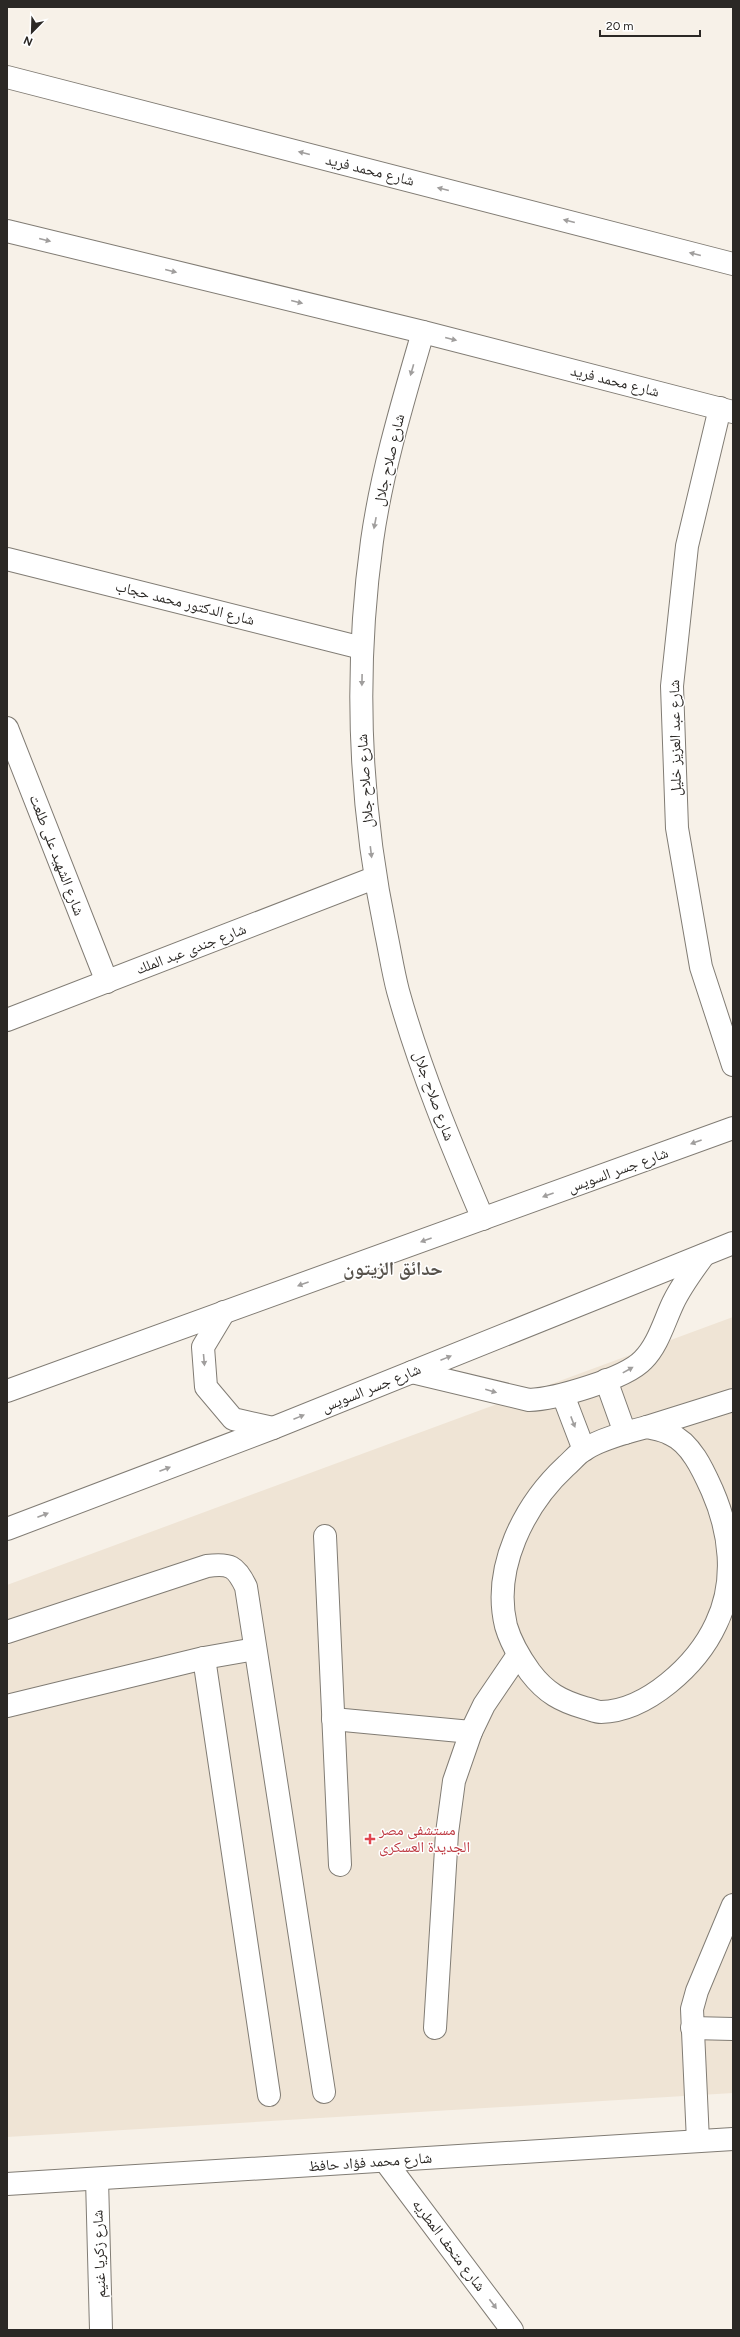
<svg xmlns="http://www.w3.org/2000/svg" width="740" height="2337" viewBox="0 0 740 2337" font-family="Figtree,'Noto Naskh Arabic',sans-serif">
<rect width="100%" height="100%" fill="#f7f1e8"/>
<path fill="#efe4d5" d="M733,1317V2093L7,2137V1585Z"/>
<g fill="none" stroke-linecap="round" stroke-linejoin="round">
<defs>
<g id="minor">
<path d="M423,332C403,401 382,470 372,541C354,672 359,804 386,933C390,952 393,972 398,991C420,1070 451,1144 483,1219"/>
<path d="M720,408L687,546L672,686L677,828L701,967L733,1065"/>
<path d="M7,559L362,648"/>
<path d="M7,728L107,982"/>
<path d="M7,1020L374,878"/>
<path d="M412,1372L529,1400C555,1399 625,1379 643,1360C658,1345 664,1322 673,1303C681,1286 693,1270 704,1255"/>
<path d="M606,1380L625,1433"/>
<path d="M563,1395L584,1450"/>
<path d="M647,1427C654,1429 663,1430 670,1434C691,1443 703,1470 712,1490C730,1531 737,1581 716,1624C697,1665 647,1711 601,1712C596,1712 590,1709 585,1708C561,1701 546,1693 530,1672C520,1658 511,1643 506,1626C492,1568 524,1505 566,1466C572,1461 577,1454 584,1450C600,1439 628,1432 647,1427Z"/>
<path d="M647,1427L733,1400"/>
<path d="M325,1536L340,1865"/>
<path d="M7,1632L207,1566C230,1563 236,1566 246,1587L324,2092"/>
<path d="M204,1658L269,2095"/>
<path d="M7,1706L204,1658L255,1649"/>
<path d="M333,1719L471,1732"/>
<path d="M435,2028L447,1833L454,1781L471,1732L484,1705L518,1655"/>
<path d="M692,2028L733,2029"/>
<path d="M698,2141L692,2009L697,1991L733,1905"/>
<path d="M385,2161L512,2330"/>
<path d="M97,2179L101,2330"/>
<path d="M7,2184L733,2139"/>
</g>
<g id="major">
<path d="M7,77L733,264"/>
<path d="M7,231L423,332L733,412"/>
<path d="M224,1312L203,1347L206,1387L233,1419L273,1428"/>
<path d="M7,1391L733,1128"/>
<path d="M7,1529L273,1428L733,1243"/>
</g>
</defs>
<use href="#minor" stroke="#817c74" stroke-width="24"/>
<use href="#major" stroke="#817c74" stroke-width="24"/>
<use href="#minor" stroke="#fff" stroke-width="22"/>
<use href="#major" stroke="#fff" stroke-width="22"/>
</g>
<defs><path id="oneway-solid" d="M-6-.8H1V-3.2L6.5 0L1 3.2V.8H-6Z"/></defs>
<g fill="#a09e9d">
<use href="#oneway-solid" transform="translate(304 153) rotate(-166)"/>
<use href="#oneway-solid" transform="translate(443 189) rotate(-166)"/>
<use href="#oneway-solid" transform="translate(569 221) rotate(-166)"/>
<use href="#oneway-solid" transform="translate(45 240) rotate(14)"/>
<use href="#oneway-solid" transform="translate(695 254) rotate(-166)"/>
<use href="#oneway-solid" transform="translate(171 271) rotate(14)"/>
<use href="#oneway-solid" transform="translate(297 302) rotate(14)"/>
<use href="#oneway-solid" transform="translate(451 339) rotate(14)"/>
<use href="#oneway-solid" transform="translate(412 370) rotate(106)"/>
<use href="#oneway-solid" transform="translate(375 523) rotate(101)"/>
<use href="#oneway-solid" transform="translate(362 680) rotate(91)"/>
<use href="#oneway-solid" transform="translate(371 852) rotate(83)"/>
<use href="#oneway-solid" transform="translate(696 1142) rotate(160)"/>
<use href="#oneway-solid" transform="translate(548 1195) rotate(160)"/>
<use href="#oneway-solid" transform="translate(426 1240) rotate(160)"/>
<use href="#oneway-solid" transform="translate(303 1284) rotate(160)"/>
<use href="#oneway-solid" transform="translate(446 1358) rotate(-22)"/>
<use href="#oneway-solid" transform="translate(204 1360) rotate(85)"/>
<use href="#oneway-solid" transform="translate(628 1370) rotate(-29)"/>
<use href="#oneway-solid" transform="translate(491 1391) rotate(16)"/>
<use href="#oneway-solid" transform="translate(299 1417) rotate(-22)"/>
<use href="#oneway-solid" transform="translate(573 1422) rotate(69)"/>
<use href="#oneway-solid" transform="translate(165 1469) rotate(-21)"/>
<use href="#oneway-solid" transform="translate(43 1515) rotate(-21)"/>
<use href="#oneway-solid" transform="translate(493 2304) rotate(53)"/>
</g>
<path fill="#e0444e" stroke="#fff" stroke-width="1.5" d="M368 1833h4v4h4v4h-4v4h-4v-4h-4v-4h4z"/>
<g text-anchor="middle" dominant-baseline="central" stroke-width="3" stroke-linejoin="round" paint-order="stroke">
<g font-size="15" fill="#2b2825" stroke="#fff">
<text transform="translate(370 170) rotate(14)">شارع محمد فريد</text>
<text transform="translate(615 381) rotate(14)">شارع محمد فريد</text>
<text transform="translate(389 460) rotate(-77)">شارع صلاح جلال</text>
<text transform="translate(185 603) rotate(14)">شارع الدكتور محمد حجاب</text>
<text transform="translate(675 738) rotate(-91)">شارع عبد العزيز خليل</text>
<text transform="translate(365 781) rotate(-94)">شارع صلاح جلال</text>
<text transform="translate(57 855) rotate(69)">شارع الشهيد على طلعت</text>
<text transform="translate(191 949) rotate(-21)">شارع جندى عبد الملك</text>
<text transform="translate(434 1096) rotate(70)">شارع صلاح جلال</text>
<text transform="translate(618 1170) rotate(-20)">شارع جسر السويس</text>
<text transform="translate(371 1388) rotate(-22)">شارع جسر السويس</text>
<text transform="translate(370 2162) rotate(-4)">شارع محمد فؤاد حافظ</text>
<text transform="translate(449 2245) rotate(53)">شارع متحف المطريه</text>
<text transform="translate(99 2254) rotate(-92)">شارع زكريا غنيم</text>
</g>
<g font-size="15" fill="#be3a42" stroke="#fff" text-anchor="start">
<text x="379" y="1830">مستشفى مصر<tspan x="379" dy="17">الجديدة العسكرى</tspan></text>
</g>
<g font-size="19" font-weight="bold" fill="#57524b" stroke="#fff">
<text x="393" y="1268">حدائق الزيتون</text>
</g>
</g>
<rect width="740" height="2337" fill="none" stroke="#2b2825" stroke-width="16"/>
<g transform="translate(32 32) rotate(203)" stroke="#ffffff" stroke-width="3" paint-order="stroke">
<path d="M0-3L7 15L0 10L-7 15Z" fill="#2b2825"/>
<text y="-6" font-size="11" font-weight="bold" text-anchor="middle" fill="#2b2825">N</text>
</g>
<path d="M600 30v6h100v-6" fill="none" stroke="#2b2825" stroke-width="2"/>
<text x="606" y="30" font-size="12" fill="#2b2825" stroke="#ffffff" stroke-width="3" paint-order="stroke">20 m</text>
</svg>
